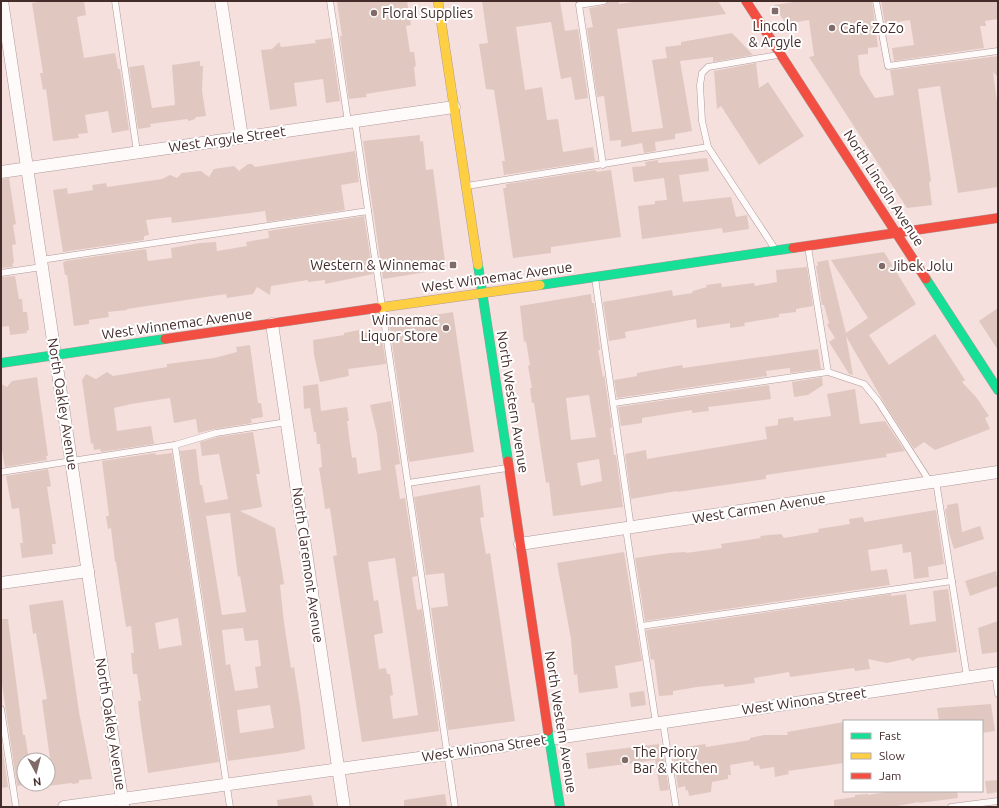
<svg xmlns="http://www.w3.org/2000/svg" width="999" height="808" viewBox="0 0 999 808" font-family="Ubuntu,sans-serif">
<rect width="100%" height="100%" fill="#f5e0de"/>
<g fill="#e0c8c1" fill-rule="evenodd">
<path d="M43,1H84L86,15L77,17L84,58L115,53L118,69H120L129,130L112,133L108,111L85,115L88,133L78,134L79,138L53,141L46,89L43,90L40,73H43L32,3Z"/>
<path d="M337,1H407L411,25L406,26L410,52H414L416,66L414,67L416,86L366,94L367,97L349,99L340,36H342Z"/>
<path d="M482,1H560L565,31L578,29L588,98L575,100L571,77L561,79L551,22L516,27L525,90L542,87L547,120L558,119L563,152L593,147L595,161L504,175L502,161H505L494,90L486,89L479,44L488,43Z"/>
<path d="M608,1H619V4L640,1H718L726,14L617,29L632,132L663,128L652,60L667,58L665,47L681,45V42L732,33L753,55L713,62V57L680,61L692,131L675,134V139L655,142L656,151L644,153L642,143L621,147V140L610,141L604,96L597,97L587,28L593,27L589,8L605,5Z"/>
<path d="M800,1H872L878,47L868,48V54L858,55L860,74L875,98L894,95L890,70L998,56V77L993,72L998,109V187L958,193L940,86L918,89L931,181L929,182L932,205L907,208L809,57L814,56L809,20L786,24L774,5Z"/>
<path d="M881,1H998V19L985,21L986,26H980L984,48L894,61L892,48L914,45L910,20L885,24Z"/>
<path d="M331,38L340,101L326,103L323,79L294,83L297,106L270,110L261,50L272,49L279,42L281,47L316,43L315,40Z"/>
<path d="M200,61V66H203L202,91L206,116L196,117L195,119L189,121L187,119L150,124L151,127L138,129L129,67L144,65L152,108L175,105L172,65Z"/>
<path d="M756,63L759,88L768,82L804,136L759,165L721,106L717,109L714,71Z"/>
<path d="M420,135V142L423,141L426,170L433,169L446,269L383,279L363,141Z"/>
<path d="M355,151L359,182L341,185L345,210L267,222L265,211L172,223L171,217L146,220L149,235L144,236V240L63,252L53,190L67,188L68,194L93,190L92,185L106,183L107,187L162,179L170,175L177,178L182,173L201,171L209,177L214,169L234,166L239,171L248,164H252L255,167Z"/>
<path d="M707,158L709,171L679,175L683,202L731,197L736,217L747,215L749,229L723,233L722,228L642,239L638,206L655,204V201L667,200L664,178L634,182L632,167L646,166L645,162L658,160V163Z"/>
<path d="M596,170V172L611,170L621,237L551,247V253L513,258L503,188H506V184Z"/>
<path d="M9,178L16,224L13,225L16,244L12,245L14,263L12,264L13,267L1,268V179Z"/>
<path d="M364,216L373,274L325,284V280L308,282V280L271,286L270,295L257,287L253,294L227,298L226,294L127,309V310L108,312L109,317L89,320V324L74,326L67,275H65L63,263L65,261L146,249L148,261L172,258L171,248L200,243L216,242L217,251L247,246L246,242L269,238L268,231Z"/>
<path d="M884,252L916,304L869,335L889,365L935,334L965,380L962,382L976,397L989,416L985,418L990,429L935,450L924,442L914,449L886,406L846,336L853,375L849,374L829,342L835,338L827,325L829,323L824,305H822L816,266H818L817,262L828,260L846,333L868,318L831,260Z"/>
<path d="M807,267L813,306L796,309V312L779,314V317L744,323L745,326L730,328V323L697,328L696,319L625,332L626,338L609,341L603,302L672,290L673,296L692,293L693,291L707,287L706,285L721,283L722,287L754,283L755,286L777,282L776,270Z"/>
<path d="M15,276L19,299H22L23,312H27L29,330L26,331L27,333L10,335L9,326L1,327V277Z"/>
<path d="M591,294L592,303H594L600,350H598L603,377L605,376V381L612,428H610L614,455H616L623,507L553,516L549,482L546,483L534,403H532L530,388H532L528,366L530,365L526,341L524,342L520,306ZM589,395L596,437L571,440L566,398ZM599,459L602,481L581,486L577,463Z"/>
<path d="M998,308V350L979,321Z"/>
<path d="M453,312L474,452L409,462L389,322Z"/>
<path d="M359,330V334L381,331L386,364L348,369L349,376L320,382L314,355L313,340L344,335V333Z"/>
<path d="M250,345L258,403H261L263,417L251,419L252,423L215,429L198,433L196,419L174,423L170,398L131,404L114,408L117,431L151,426L154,444L101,452L100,449L94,450L93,443L91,444L82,380L86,374L96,379L107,372L113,376L167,367V364L214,358L237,352L236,347Z"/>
<path d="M818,349L821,369L790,373V368L766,371L767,376L617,398L614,380L637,376V373L682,365L683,368Z"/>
<path d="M37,377L48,456H46L47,460L5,467L1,445V384L7,387L12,381Z"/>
<path d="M822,377L823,385L808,395L794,397L792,382Z"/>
<path d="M318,384L321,411L347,407L349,421H347L352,458L356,457L358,474L381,470L377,434L370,405L391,401L400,464L395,465L400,499L405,498L417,576L412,577L415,598L417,610L422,609L439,731L362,742L333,556L337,555L332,522L330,508L325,509L323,493L319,468L322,467L320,444H317L316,432H314L310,408L304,409L303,386ZM395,558L418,715L393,719L390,696L393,695L390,674H387L386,668L379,669L374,635L383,633L378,600L374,601L368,562Z"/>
<path d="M769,385L771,399L708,407L709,411L692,413V410L642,418V423L621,426L618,407Z"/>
<path d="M855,389L860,424L885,421L905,451L886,454L887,457L766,475V479L677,492V491L631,499L625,454L646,450L647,459L767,439L765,427L778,425V419L793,417L794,421L831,416L827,394Z"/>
<path d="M253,432L260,474H256L262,507L240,511L275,528L282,570L284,584L280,585L284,623L291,668L294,667L300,706L305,749L300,750V751L228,761L180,451L196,449L200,485H202L205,503L228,499L219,454L202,456L200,442L217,437ZM230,513L238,577L240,576L246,612L222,615L206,516ZM243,628L245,641L258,640L261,666L255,667L258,688L235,691L230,664L226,665L222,630ZM270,705L274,728L240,733L237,710Z"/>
<path d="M155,453L156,455L172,453L219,762L148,773L141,726L138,701H141L137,674H133L131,653H134L131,626L126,627L116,562H115L111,528L108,529L106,516H109L107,500L102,461ZM178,618L182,645L159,649L155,623Z"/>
<path d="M48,469L51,486L47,487L56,544H52L53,554L22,558L20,543H23L19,508L12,509L6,476Z"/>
<path d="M480,485L484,517L480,518L486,554L490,553L515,721L448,730L431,608L448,606L444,573L426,575L414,497Z"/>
<path d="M958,503L962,532L980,526L984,539L954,549L949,533L945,509H947V505Z"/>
<path d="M936,510L944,564L928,567L929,577L914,579L911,552L903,553L902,544L868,550L871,571L887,569L890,585L645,621L635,558L669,553L686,552V553L722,548L721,544L761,538L760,536L781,534L784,538L819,532L818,529L850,524L849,519L863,517L864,522Z"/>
<path d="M624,552L642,661L615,666L618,688L579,693L577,674L574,675L571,639L557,563Z"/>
<path d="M996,571L998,586L970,596L965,581Z"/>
<path d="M948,589L957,652L917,658L913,661L909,658L887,663L868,659L870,669L855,671L854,668L790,677L789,672L754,678L755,683L724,687V684L697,687L673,691V695L659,696L654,659L651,660L646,630L891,594V596L906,594L910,625L936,621L933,591Z"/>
<path d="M63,600L79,712L92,779L79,780V783L73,784L71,783L48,786V774H52L42,700L47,699L36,633L33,634L29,605Z"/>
<path d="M1,619H8L23,735H25L29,760H24V785L17,786L1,677Z"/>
<path d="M998,621V652L982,654L978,628Z"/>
<path d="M644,691L646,705L631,707L629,693Z"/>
<path d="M991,704L995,731L982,733V721H939L937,708Z"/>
<path d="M844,722V763L788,771L789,774L775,777L774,767L760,769L759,765L754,766L753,761L730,765L731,775H728V779L712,782L711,792L689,796L688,790L686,791L685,786L678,788L672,749L705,744L706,747L750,740V738L764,735H788L787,732Z"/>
<path d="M1,739L8,787L1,788Z"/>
<path d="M659,744L660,750H663L669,790L660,791L655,760L588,769L586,753Z"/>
<path d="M998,780V792L987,794L985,781Z"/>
<path d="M892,791H957L958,798L919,803V802L892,807H834V800L855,797V795L868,794V795Z"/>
<path d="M445,794L447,807H404V800Z"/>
<path d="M311,795L314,807H278L277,800Z"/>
</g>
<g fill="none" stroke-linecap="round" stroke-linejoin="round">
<defs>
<g id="lane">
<path d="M115,1L137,152"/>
<path d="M330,1L348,122"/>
<path d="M876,1L888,66L998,51"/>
<path d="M355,121L455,807"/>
<path d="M603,165L579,5L604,1"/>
<path d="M467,186L708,147"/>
<path d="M808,247L828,372"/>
<path d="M775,249L708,147L702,121L700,85L702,73L708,67L778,55"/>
<path d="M41,260L368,211"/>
<path d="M1,273L42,267"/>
<path d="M595,278L631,528"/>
<path d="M614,403L828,372L864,384L878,401L930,482"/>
<path d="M175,445L230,807"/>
<path d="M1,472L175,445L216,433L287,422"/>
<path d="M936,481L967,677"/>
<path d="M408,483L507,468"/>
<path d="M626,529L656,723"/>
<path d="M641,626L952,581"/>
<path d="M995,673L998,694"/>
<path d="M1,709L16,807"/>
<path d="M663,722L676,807"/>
<path d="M951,807L998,801"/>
</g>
<g id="street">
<path d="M2,1L123,806"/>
<path d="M221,1L242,137"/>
<path d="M1,172L454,107"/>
<path d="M272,324L344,807"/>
<path d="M520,544L998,472"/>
<path d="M1,583L88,571"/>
<path d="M64,807L448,754L998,673"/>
</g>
<g id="fast">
<path d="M478,265L508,461"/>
<path d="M926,279L998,390"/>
<path d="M540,285L793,248"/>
<path d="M1,363L165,339"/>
<path d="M548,731L560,807"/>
</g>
<g id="slow">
<path d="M438,1L478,265"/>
<path d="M377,308L540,285"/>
</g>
<g id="jam">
<path d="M746,1L926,279"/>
<path d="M793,248L998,218"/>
<path d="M165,339L377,308"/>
<path d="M508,461L548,731"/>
</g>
</defs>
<use href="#lane" stroke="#ae9a99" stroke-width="7"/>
<use href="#street" stroke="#ae9a99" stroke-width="13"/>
<use href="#fast" stroke="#ae9a99" stroke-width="10"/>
<use href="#slow" stroke="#ae9a99" stroke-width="10"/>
<use href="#jam" stroke="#ae9a99" stroke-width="10"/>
<use href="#lane" stroke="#fefafa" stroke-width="6"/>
<use href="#street" stroke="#fefafa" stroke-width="12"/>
<use href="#fast" stroke="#16e098" stroke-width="9"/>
<use href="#slow" stroke="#ffcf43" stroke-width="9"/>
<use href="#jam" stroke="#f24e42" stroke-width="9"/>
</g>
<g fill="#816b69" stroke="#fff" stroke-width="1.5">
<rect x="771" y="7" width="8" height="8" rx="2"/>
<circle cx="374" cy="13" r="4"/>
<circle cx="832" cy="28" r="4"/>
<rect x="449" y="261" width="8" height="8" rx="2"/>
<circle cx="882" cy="266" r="4"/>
<circle cx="446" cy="328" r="4"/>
<circle cx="625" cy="760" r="4"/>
</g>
<g text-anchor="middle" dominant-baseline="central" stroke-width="4" stroke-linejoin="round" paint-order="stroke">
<g font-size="14" fill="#432c2a" stroke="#fff" text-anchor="start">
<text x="382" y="13">Floral Supplies</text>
<text x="775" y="26" text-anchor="middle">Lincoln<tspan x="775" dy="16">&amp; Argyle</tspan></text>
<text x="840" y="28">Cafe ZoZo</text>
<text x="445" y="265" text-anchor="end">Western &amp; Winnemac</text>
<text x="890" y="266">Jibek Jolu</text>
<text x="438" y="320" text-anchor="end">Winnemac<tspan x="438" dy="16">Liquor Store</tspan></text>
<text x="633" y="752">The Priory<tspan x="633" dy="16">Bar &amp; Kitchen</tspan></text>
</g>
<g font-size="14" fill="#432c2a" stroke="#fff">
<text transform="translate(227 139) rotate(-8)">West Argyle Street</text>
<text transform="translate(884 188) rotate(57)">North Lincoln Avenue</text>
<text transform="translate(497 277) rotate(-8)">West Winnemac Avenue</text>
<text transform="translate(177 324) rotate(-8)">West Winnemac Avenue</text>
<text transform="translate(513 402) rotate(81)">North Western Avenue</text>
<text transform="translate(63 404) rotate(81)">North Oakley Avenue</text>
<text transform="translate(759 508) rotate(-9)">West Carmen Avenue</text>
<text transform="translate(308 565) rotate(82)">North Claremont Avenue</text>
<text transform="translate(804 701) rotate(-8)">West Winona Street</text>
<text transform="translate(561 722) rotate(81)">North Western Avenue</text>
<text transform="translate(111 724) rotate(81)">North Oakley Avenue</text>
<text transform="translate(484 748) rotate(-8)">West Winona Street</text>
</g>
</g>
<rect width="999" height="808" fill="none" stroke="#432c2a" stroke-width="4"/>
<rect x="843" y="720" width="140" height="72" fill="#ffffff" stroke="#b4abaa"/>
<rect x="851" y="733" width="20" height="6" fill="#16e098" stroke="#b4abaa"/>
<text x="879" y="740" font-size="12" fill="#432c2a">Fast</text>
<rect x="851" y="753" width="20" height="6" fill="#ffcf43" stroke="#b4abaa"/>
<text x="879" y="760" font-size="12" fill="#432c2a">Slow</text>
<rect x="851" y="773" width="20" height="6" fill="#f24e42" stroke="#b4abaa"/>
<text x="879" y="780" font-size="12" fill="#432c2a">Jam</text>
<g transform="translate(36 772) rotate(173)"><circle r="19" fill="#ffffff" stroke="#b4abaa"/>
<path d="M0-3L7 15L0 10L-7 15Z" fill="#816b69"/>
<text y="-6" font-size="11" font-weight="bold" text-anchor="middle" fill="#432c2a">N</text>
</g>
</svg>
